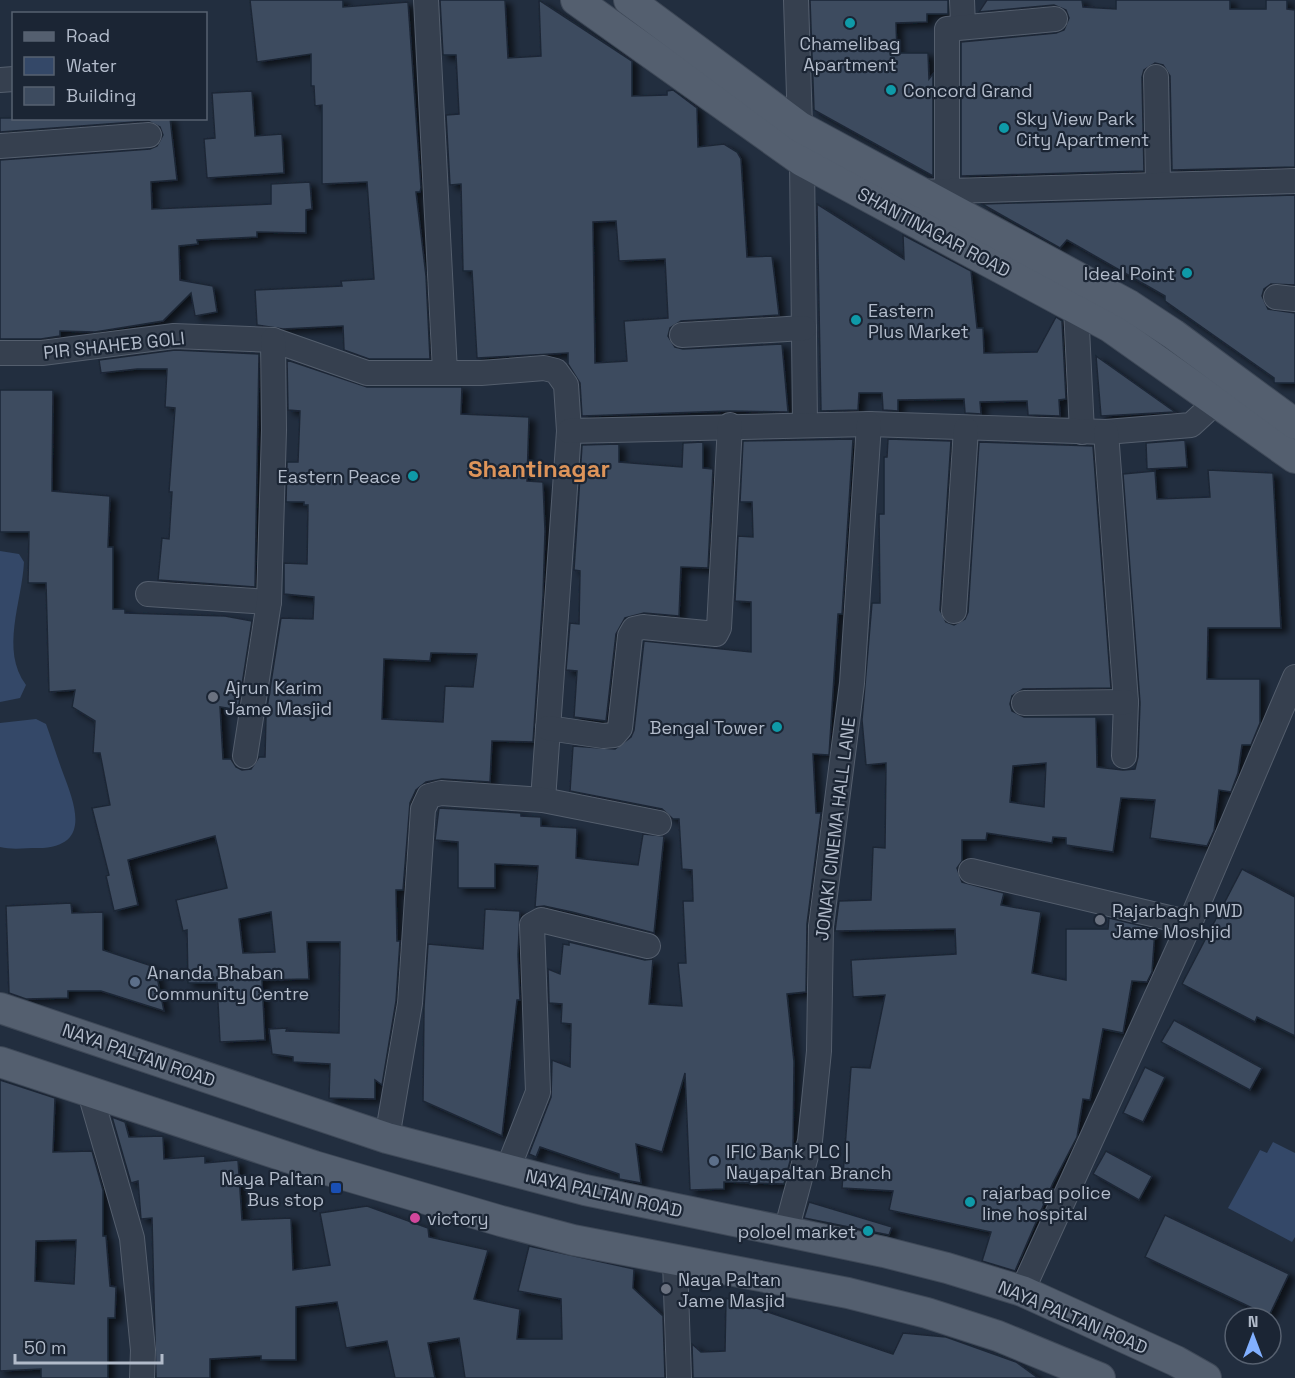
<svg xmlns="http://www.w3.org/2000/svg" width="1295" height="1378" viewBox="0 0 1295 1378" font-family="'Space Grotesk',sans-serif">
<defs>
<filter id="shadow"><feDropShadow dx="6" dy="4" stdDeviation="3" flood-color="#0009"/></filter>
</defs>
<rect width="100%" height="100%" fill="#222e3f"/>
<g fill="#344868">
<path d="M0,551L19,554L24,562C22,602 0,650 26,685L20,698L0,702Z"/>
<path d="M36,719L46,724C52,740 57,757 63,773C76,807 91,847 38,848C25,848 12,850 0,847V723Z"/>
<path d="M1273,1142L1295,1153V1237L1292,1242L1228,1208L1260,1150L1267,1153Z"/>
</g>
<g fill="#3d4b5f" stroke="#1d2736" stroke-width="1.5" fill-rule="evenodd" filter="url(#shadow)">
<path d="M250,0H343V7L408,2L421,188L420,192H416L426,276L430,359H369L344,350L343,326L283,329L257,325L255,290L342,286L341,281L374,279L367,182L322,184V105L315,106L314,86H311V54L257,62Z"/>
<path d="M440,0H505L508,58L541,56L539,0L632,61V96L667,95V91L673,90L697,108L698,147L724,144L737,152L741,159L747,257L772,256L779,315L681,321L670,328L668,336L675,347L683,349L782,344L788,412L730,411L582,416L580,383L568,364V353L477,358L472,271H463L461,184L450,185L446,115L459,114L456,55H443ZM616,221L619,261L665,259L668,318L624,321L627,361L595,363L593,222Z"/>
<path d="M810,0H948V14H927V22L896,23L897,53H928L929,79L933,74V176L814,110Z"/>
<path d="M987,0H1082L1083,7L1116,9V0H1230V9H1266V0H1287V9L1295,10V167L1172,170L1170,76L1163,65L1155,63L1144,70L1142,77L1144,171L961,176V42L1056,33L1064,30L1069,18L1066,10L1054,5L979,12Z"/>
<path d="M252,91L255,136L282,134L284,173L207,178L204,139L215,138L212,93Z"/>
<path d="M0,118H170L177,180L151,182L152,209L271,204V184L310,182L312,209L306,210V233L257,232V237L197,240L198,244L179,246L180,280L213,286L217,312L195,316L191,293L163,321L95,332L60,331V336L41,339H0V160L150,149L157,146L163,135L160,127L148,121L0,132Z"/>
<path d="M1295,195V285L1271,284L1264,289L1262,296L1268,309L1295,313V383H1274V378L1165,301V296L1067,240L1060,248L982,204Z"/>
<path d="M817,204L904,259L903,235L971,271L977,328H983L984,353L1037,352L1056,317L1062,321L1066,399L1059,400L1060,416L1028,415L1027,401L980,402L981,414L965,413L964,399L898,400V411L883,410L882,393H859L858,410L821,411Z"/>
<path d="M175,350L259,354L255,587L158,580L162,538L169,539L172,492H169L175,408L165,407L167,369H137L101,373L99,360Z"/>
<path d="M1096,356L1175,412L1101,416Z"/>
<path d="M287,360L367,387H462L461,414L529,417L527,481L543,482L545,531L543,596L533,742L492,741L490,782L442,779L426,782L416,790L410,803L403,890H396L397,941H400L396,1001L382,1085L375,1080V1099L329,1098L330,1064L293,1062V1057L272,1054L269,1029L287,1028L286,1031L339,1033L340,942H307L309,979L262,980L265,1040L220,1042L217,983H188L187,930L183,931L176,900L227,888L215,836L128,860L138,905L114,911L106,876L109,875L92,808L110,805L100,753H93L95,721L72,707L75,690L49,692L46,583H28L29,532H0V390H53L52,491L110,496L108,547H113V609H125V613L225,616L252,621L238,710L220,707L223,759H231L236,767L242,770L251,769L259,757H265L266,715L281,618L313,619L314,597L284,594V563L307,564L308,505H304V502H286L287,462H298L300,411L288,410ZM431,653L477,654L473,687L445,686L443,722L382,719L384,659L430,661ZM271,912L275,952L243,953L239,919Z"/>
<path d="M853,439L842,614H838L829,755L813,754L816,813H821L807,924L806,992L787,994L794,1062L793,1150L784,1184L724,1182V1189L690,1190L685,1073L662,1152L636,1144L641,1183L619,1179V1174L540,1147L536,1157L529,1154L551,1097L552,1060L570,1067L571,1024L561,1023L562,1004L549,1003L548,969L560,974L563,944L569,945V942L645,960L653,959L649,1004L682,1006L678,963H686L683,901H693L692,870L682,869L679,819H673L662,809L570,791L573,746L615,749L631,737L634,730L644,641L751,652V602L735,601L738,536L753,537L752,502H740L743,441Z"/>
<path d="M888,439L951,441L940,610L946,622L954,625L965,619L968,612L979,442L1093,446L1111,688L1023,689L1012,696L1010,704L1012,711L1024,717H1096L1097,767L1123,770L1135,769L1138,757L1140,703L1123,474L1155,471L1157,499L1210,497L1208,470L1273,473L1281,628H1208L1207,679H1260V723L1251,745H1242L1238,773L1231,792L1219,790L1214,831L1207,846L1150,838L1155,800L1121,798L1113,852L1066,845V838L1053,837L1052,843L987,833L986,840H962V861L957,868L962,882L1004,893L1001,905L1041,912L1032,973L1066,980V929H1108L1109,918L1155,929L1152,972L1147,982L1132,981L1123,1033L1103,1029L1090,1100L1083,1099L1077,1137L1053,1183L1015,1271L982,1261L991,1232L889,1210L893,1191L842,1188L851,1067L870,1068L885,995L853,997L851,960L956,954L955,929L835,931L839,901L871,900L873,847L885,848L886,763L866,765L862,720L872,603H880L879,514H884V457H887ZM1046,763L1044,807L1010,802L1013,766Z"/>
<path d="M1185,440L1187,467L1147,469L1146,443Z"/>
<path d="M703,442V468L713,469L708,568L681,567L679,616L644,613L625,618L616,634L606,721L574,717L577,671L566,670L570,623L579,624L580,571L574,570L582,445L619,444V462L682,467L683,443Z"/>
<path d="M439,808L521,813V816L541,817V826L577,828L576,858L638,865L643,834L664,836L654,933L572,912L544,906L535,907L538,866L495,864V888H458V842L435,840Z"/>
<path d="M1242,869L1295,897V1036L1257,1017L1255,1022L1182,984Z"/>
<path d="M71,903L72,913L103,912V950L155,967L164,1011L101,991H68V998L26,999L9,993L6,906Z"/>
<path d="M485,909L520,911L518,955L520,1000H517L502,1136L423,1101L424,1007L428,944L483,949Z"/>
<path d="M1174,1020L1262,1068L1250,1090L1161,1042Z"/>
<path d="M1145,1067L1165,1077L1143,1122L1123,1113Z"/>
<path d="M0,1080L55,1098L53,1152L92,1151L103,1190V1236H106L110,1286L116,1287L115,1318H108V1378H41V1369L0,1371ZM76,1240L74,1284L35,1281L36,1241Z"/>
<path d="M112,1117L125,1122L129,1137L163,1136L164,1159L205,1156V1163L238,1160L242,1220L291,1218L293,1270L330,1265L320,1213L367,1206L428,1228L429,1237L488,1250L474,1299L520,1309L517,1339H562L561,1299L518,1291L529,1246L634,1269L633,1288L663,1316L665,1378H465L459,1338L428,1343L435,1378H395L387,1341L346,1348L337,1302L296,1307V1360H261V1356L210,1359V1378H156L152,1218L141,1219L138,1181L131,1183Z"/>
<path d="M1106,1151L1152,1176L1139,1200L1093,1174Z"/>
<path d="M809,1202L892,1227L889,1235L804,1218Z"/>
<path d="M1165,1215L1289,1274L1269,1316L1145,1257Z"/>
<path d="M726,1298L893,1354L903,1333L946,1337L1016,1362L1038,1378H693L692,1344L701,1352L725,1351Z"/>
</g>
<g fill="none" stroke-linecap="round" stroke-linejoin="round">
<defs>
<g id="minor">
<path d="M426,0L445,372"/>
<path d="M796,0L800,127"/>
<path d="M962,0L963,26"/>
<path d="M1156,77L1158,183"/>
<path d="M0,80L14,79"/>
<path d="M0,146L149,135"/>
<path d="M802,161L805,424"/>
<path d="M947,190V29L1055,19"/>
<path d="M916,192L1295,181"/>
<path d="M1276,297L1295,299"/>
<path d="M1076,308L1082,432"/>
<path d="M682,335L804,328"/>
<path d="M0,353H42L174,336L273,340L367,373H481L544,368L556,371L566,385L569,431L543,800"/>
<path d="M569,431L869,424L1106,432L1191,425L1216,402"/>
<path d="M1106,432L1126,702L1124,756"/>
<path d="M148,594L269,602"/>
<path d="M954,611L966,429"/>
<path d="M1024,703L1126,702"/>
<path d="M548,728L603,736L614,735L620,728L630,636L634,629L643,627L716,634L719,628L730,425"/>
<path d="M245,756L269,602L274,430L273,340"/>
<path d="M971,871L1190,923"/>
<path d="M90,1093L132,1238L143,1350L142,1378"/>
<path d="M387,1138L410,1003L423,809L429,796L441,793L543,800L659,823"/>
<path d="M507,1171L538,1092L532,925L541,920L648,946"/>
<path d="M786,1231L810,1141L819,1051L821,926L852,683L869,424"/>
<path d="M675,1262L679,1378"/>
<path d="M1022,1291L1190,923L1295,677"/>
</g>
<g id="major">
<path d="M576,0L802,161L1110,327L1295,458"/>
<path d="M629,0L800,127L1129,305L1173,334L1295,424"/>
<path d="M0,1008L387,1138L585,1190L884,1252L947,1268L1022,1291L1176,1361L1206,1378"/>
<path d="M0,1062L314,1166L501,1221L573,1240L848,1293L927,1313L998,1336L1100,1378"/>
</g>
</defs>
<use href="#minor" stroke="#545e6d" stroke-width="26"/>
<use href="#major" stroke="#3f4958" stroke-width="32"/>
<use href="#minor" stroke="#36404f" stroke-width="24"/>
<use href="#major" stroke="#545f6f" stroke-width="30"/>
</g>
<g fill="#0f9aa8" stroke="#1b2534" stroke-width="2">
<circle cx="850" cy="23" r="6"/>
<circle cx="891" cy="90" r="6"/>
<circle cx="1004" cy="128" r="6"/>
<circle cx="1187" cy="273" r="6"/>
<circle cx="856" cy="320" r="6"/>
<circle cx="413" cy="476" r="6"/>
<circle cx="777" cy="727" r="6"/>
<circle cx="970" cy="1202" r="6"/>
<circle cx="868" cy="1231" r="6"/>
</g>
<g fill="#6b7280" stroke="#1b2534" stroke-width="2">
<circle cx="213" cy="697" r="6"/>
<circle cx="1100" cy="920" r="6"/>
<circle cx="666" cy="1289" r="6"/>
</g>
<g fill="#5c6f8a" stroke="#1b2534" stroke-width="2">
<circle cx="135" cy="982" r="6"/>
<circle cx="714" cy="1161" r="6"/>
</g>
<rect fill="#1a4fb4" stroke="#1b2534" stroke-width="2" x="330" y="1182" width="12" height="12" rx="3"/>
<circle fill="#d1479c" stroke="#1b2534" stroke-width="2" cx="415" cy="1218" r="6"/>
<g text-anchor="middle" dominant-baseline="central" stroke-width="4.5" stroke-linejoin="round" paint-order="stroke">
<g font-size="18" fill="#b2bbca" stroke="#1b2534" text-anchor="start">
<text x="850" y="43" text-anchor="middle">Chamelibag<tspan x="850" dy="21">Apartment</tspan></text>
<text x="903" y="90">Concord Grand</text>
<text x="1016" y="118">Sky View Park<tspan x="1016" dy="21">City Apartment</tspan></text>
<text x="1175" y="273" text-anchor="end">Ideal Point</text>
<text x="868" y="310">Eastern<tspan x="868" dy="21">Plus Market</tspan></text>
<text x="401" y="476" text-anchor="end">Eastern Peace</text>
<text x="225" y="687">Ajrun Karim<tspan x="225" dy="21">Jame Masjid</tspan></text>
<text x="765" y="727" text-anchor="end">Bengal Tower</text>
<text x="1112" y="910">Rajarbagh PWD<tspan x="1112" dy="21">Jame Moshjid</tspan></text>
<text x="147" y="972">Ananda Bhaban<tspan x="147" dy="21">Community Centre</tspan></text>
<text x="726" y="1151">IFIC Bank PLC |<tspan x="726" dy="21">Nayapaltan Branch</tspan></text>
<text x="324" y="1178" text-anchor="end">Naya Paltan<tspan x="324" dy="21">Bus stop</tspan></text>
<text x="982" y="1192">rajarbag police<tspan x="982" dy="21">line hospital</tspan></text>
<text x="427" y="1218">victory</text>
<text x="856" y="1231" text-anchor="end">poloel market</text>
<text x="678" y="1279">Naya Paltan<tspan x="678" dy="21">Jame Masjid</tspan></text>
</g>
<g font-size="18" fill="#b2bbca" stroke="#1b2534">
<text transform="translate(934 232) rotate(28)">SHANTINAGAR ROAD</text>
<text transform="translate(114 345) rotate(-6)">PIR SHAHEB GOLI</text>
<text transform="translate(835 829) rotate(-83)">JONAKI CINEMA HALL LANE</text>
<text transform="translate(139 1055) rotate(19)">NAYA PALTAN ROAD</text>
<text transform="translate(604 1193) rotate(13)">NAYA PALTAN ROAD</text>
<text transform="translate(1073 1317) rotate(23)">NAYA PALTAN ROAD</text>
</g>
<g font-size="24" font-weight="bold" fill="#dd945a" stroke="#1b2534">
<text x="539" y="468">Shantinagar</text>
</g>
</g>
<rect x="12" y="12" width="195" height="108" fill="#1b2534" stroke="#576170" stroke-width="1.5"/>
<rect x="24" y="32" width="30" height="9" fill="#545f6f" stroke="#576170" stroke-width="1.5"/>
<text x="66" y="42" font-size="18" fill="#b2bbca">Road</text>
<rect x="24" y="57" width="30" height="18" fill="#344868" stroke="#576170" stroke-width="1.5"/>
<text x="66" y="72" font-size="18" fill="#b2bbca">Water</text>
<rect x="24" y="87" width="30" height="18" fill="#3d4b5f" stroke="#576170" stroke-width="1.5"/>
<text x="66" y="102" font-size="18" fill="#b2bbca">Building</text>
<g transform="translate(1253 1336)"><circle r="28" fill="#1b2534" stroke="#576170" stroke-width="1.5"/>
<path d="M0-4.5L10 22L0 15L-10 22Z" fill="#82b0ff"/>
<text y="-9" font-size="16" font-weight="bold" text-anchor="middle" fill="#b2bbca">N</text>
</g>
<path d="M15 1354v9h147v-9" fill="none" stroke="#b2bbca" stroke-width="3"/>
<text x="24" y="1354" font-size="18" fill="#b2bbca" stroke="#1b2534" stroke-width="4.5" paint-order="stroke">50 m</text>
</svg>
